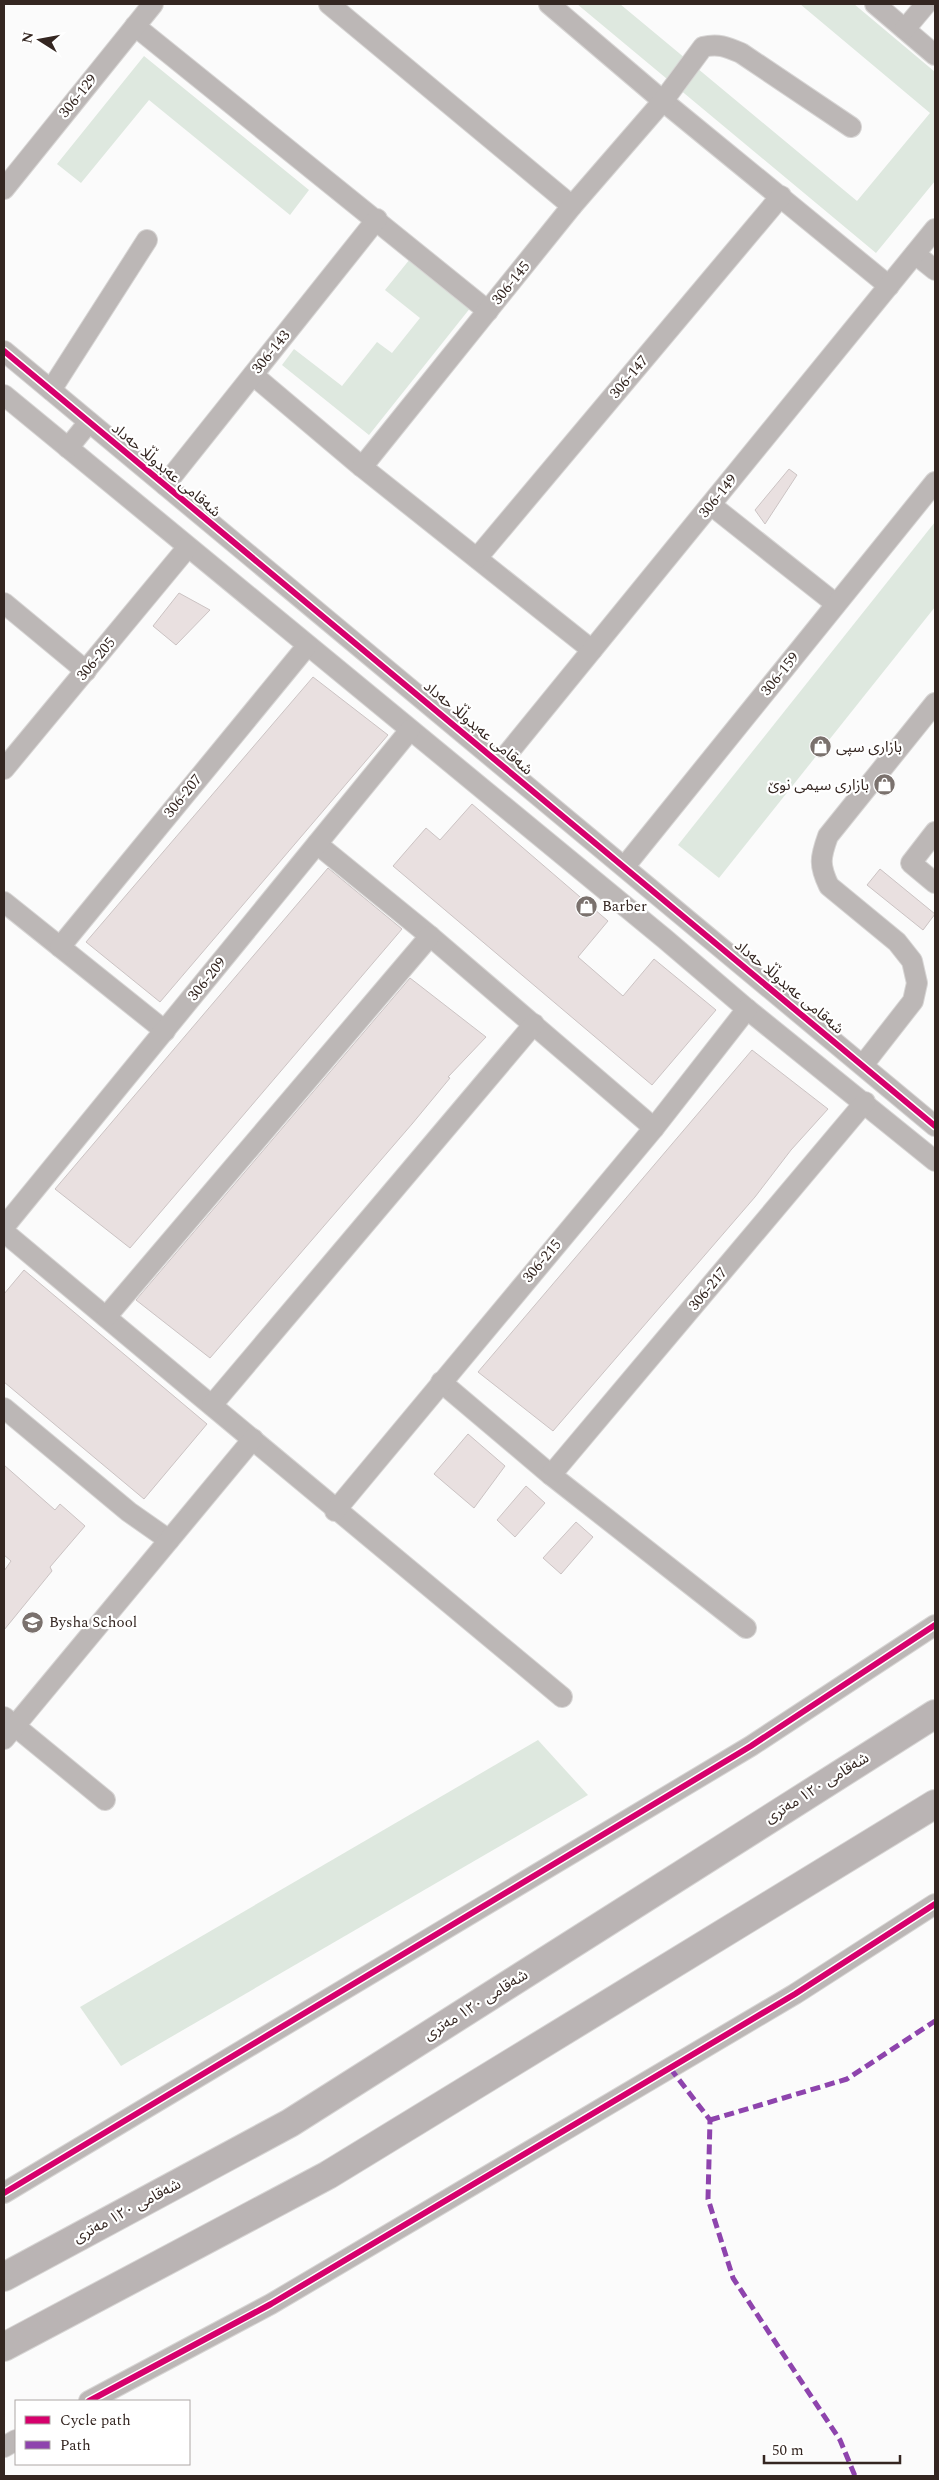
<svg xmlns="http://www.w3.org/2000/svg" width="939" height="2480" viewBox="0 0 939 2480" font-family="Spectral,'Noto Sans Arabic',serif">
<rect width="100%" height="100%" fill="#fbfbfb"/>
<g fill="#dee8df">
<path d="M577,4H620L857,201L930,113L800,4H854L935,72V181L876,253Z"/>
<path d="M144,56L309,190L290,215L149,100L81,183L57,164Z"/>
<path d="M410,259L471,307L369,435L282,365L294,349L342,386L377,342L392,353L420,318L385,290Z"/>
<path d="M935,522V607L719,878L678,845Z"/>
<path d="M538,1740L588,1795L121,2066L80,2007Z"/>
</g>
<g fill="#e9e0e0" stroke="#cbc3c3">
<path d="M789,469L797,475L765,524L755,510Z"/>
<path d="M179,593L210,610L176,645L153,626Z"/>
<path d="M313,677L388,735L160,1002L86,942Z"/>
<path d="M472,804L608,921L578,957L623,996L654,959L716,1010L652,1085L393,866L426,828L440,840Z"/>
<path d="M328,868L402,929L130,1248L55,1189Z"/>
<path d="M880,869L935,914L923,930L867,885Z"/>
<path d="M410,978L486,1037L448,1077L450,1078L412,1124L210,1358L136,1300Z"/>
<path d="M752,1050L828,1109L791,1150L755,1197L553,1431L478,1372Z"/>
<path d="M24,1270L207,1424L144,1499L4,1382V1294Z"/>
<path d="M468,1434L505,1466L474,1508L434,1474Z"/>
<path d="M4,1465L55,1510L60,1504L85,1526L50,1567L52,1571L4,1630V1571L11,1561L4,1555Z"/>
<path d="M526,1486L545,1503L515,1537L497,1520Z"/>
<path d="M576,1522L593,1537L561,1574L543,1558Z"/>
</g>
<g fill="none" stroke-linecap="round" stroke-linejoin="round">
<defs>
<g id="minor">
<path d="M329,4L572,206"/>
<path d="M549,4L663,101L889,286"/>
<path d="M875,4L935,55"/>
<path d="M135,26L488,311"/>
<path d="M905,29L926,4"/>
<path d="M4,189L153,4"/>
<path d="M915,254L935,270"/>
<path d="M4,351L935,1126"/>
<path d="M253,375L362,467L592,650"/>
<path d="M51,390L147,240"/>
<path d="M4,395L665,939L747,1009L935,1161"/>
<path d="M68,448L89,422"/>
<path d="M362,467L572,206L663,101L703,47C718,43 727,47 741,53L851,127"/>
<path d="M165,485L377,219"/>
<path d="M711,505L836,604"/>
<path d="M477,558L781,196"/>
<path d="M4,603L86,671"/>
<path d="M500,763L935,229"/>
<path d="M4,769L187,548"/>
<path d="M935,832L911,863L935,883"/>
<path d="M317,844L430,936L654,1128"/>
<path d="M625,866L935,482"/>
<path d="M4,902L165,1031"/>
<path d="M60,947L307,646"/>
<path d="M863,1065L913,1001L917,983L912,961L897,942L829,886C819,865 820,858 828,836L935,703"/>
<path d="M4,1227L410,730"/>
<path d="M4,1232C190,1387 375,1543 562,1697"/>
<path d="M106,1317L430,936"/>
<path d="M441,1382L551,1475L746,1628"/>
<path d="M212,1405L534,1024"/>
<path d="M4,1408L129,1512L169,1540"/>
<path d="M551,1475L865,1102"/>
<path d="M335,1511L654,1128L747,1009"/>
<path d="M4,1717L105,1800"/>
<path d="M4,1739L253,1439"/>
<path d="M4,2193L751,1746L935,1625"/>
<path d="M89,2401L271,2304L795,1994L935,1904"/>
<path d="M4,2447L16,2440"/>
</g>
<g id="highway">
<path d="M4,2277L290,2123L935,1714"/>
<path d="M4,2347L328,2175L935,1804"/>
</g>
</defs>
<use href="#minor" stroke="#d7d5d4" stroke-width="22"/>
<use href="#highway" stroke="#d7d5d4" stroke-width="30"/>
<use href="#minor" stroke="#bcb7b6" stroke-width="20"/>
<use href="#highway" stroke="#bab4b4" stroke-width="28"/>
<g stroke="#8e44ad" stroke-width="5" stroke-dasharray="10 5" stroke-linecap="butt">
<path d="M670,2068L710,2120L708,2199L733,2278L840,2440L855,2476"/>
<path d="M710,2120L847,2079L935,2021"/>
</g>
<defs>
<g id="cycleway">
<path d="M4,351L935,1126"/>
<path d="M4,2193L751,1746L935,1625"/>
<path d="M89,2401L271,2304L795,1994L935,1904"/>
</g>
</defs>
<use href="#cycleway" stroke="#fff" stroke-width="9"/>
<use href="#cycleway" stroke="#d6006c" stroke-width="6"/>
</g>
<defs>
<symbol id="shop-disc" viewBox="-11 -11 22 22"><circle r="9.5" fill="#7a716d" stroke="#fff"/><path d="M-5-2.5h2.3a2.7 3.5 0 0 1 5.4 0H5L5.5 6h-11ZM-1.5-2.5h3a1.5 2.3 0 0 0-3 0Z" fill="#fff"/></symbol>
<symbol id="school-disc" viewBox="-11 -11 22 22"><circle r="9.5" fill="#7a716d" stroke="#fff"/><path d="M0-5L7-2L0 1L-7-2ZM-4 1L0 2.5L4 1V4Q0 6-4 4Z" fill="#fff"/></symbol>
</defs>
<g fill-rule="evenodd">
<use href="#shop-disc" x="808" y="734" width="25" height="25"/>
<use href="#shop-disc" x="872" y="772" width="25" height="25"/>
<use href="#shop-disc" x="574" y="894" width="25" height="25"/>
<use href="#school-disc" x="20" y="1610" width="25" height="25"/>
</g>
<g text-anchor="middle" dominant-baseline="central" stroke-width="4.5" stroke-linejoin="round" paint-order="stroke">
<g font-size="15" fill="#342621" stroke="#fff">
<text transform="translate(78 96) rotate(-51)">306-129</text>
<text transform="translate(511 283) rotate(-51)">306-145</text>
<text transform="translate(271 352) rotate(-51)">306-143</text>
<text transform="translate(629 377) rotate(-50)">306-147</text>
<text transform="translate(166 470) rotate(40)">شەقامی عەبدوڵڵا حەداد</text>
<text transform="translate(718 496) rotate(-51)">306-149</text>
<text transform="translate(96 659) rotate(-50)">306-205</text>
<text transform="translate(780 674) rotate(-51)">306-159</text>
<text transform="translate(478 728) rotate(40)">شەقامی عەبدوڵڵا حەداد</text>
<text transform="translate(183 796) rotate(-51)">306-207</text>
<text transform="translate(207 979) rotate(-51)">306-209</text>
<text transform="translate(789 987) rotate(40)">شەقامی عەبدوڵڵا حەداد</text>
<text transform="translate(542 1261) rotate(-50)">306-215</text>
<text transform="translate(708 1289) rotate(-50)">306-217</text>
<text transform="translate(817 1788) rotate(-32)">شەقامی ١٢٠ مەتری</text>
<text transform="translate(476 2005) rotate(-32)">شەقامی ١٢٠ مەتری</text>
<text transform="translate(127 2211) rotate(-28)">شەقامی ١٢٠ مەتری</text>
</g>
<g font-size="15" fill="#342621" stroke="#fff" text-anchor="start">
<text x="836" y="747">بازاری سپی</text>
<text x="869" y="785" text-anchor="end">بازاری سیمی نوێ</text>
<text x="602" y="906">Barber</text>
<text x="49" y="1622">Bysha School</text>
</g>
</g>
<rect width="939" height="2480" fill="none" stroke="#342621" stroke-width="10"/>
<rect x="15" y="2400" width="175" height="65" fill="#ffffff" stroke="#aea8a6"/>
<rect x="25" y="2416" width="25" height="8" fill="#d6006c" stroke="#aea8a6"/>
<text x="60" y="2425" font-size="15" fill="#342621">Cycle path</text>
<rect x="25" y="2441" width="25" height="8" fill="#8e44ad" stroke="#aea8a6"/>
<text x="60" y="2450" font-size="15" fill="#342621">Path</text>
<g transform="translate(40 40) rotate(281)" stroke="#ffffff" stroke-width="4" paint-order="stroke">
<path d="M0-4L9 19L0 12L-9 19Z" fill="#342621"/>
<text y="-8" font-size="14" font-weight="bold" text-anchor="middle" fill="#342621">N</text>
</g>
<path d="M764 2455v8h136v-8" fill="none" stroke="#342621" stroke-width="2.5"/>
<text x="772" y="2455" font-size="15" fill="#342621" stroke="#ffffff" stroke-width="4" paint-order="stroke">50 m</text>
</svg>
